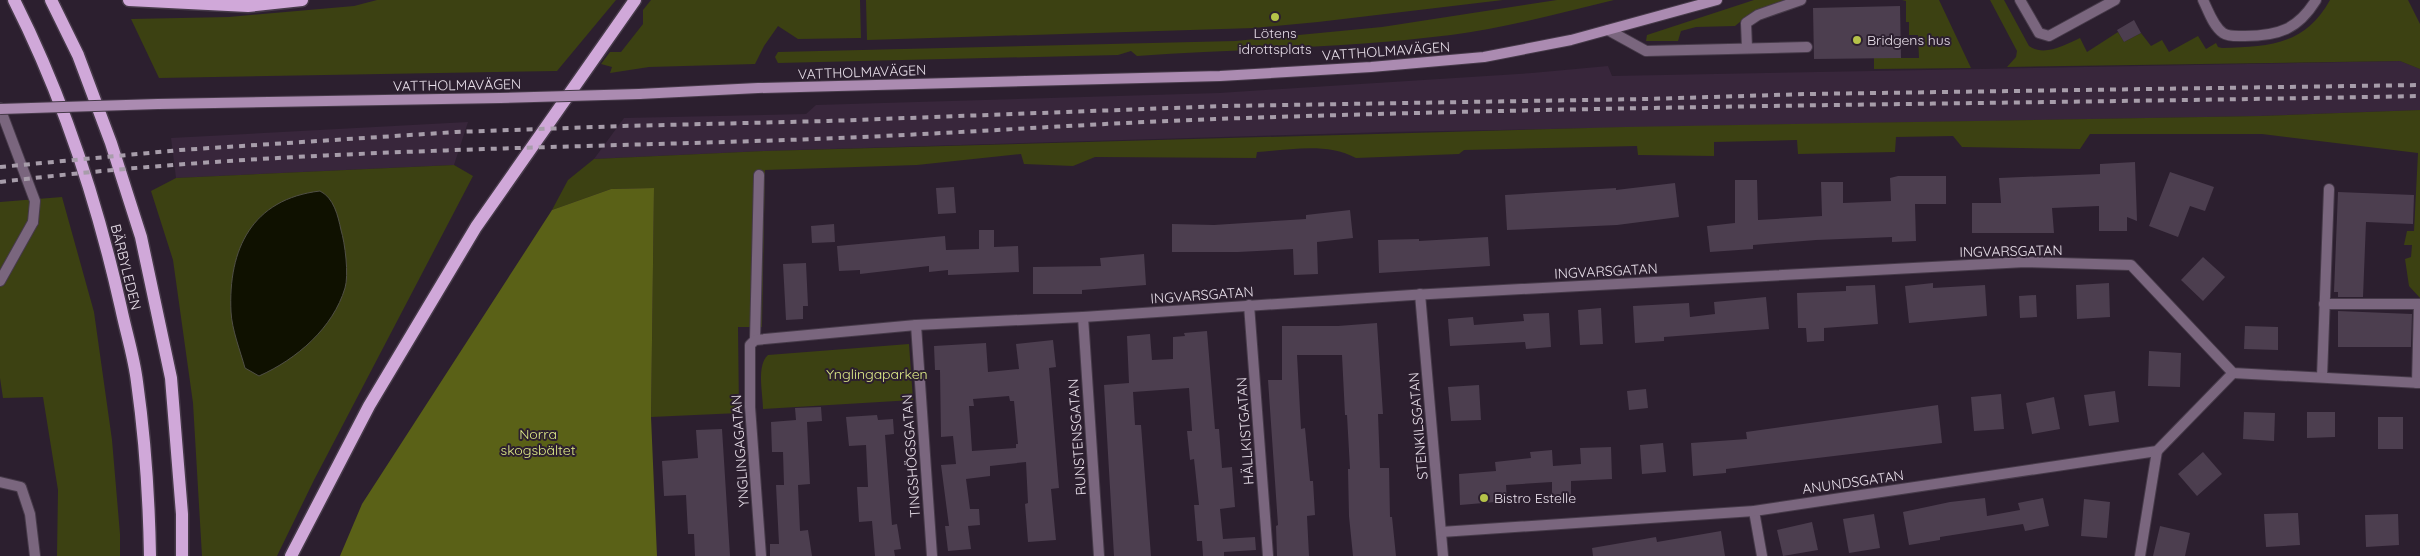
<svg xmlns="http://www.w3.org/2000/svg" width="2420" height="556" viewBox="0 0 2420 556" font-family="Quicksand,sans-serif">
<rect width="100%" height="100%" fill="#2c1f2f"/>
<g fill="#38263b">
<path d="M2400,61L2420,69V110L2261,116L1389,132L764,151L594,159L624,118L806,114L816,105L1219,93L1532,73L1608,66L1612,76Z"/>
<path d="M468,122L454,165L176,178L171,138Z"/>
</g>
<g fill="#3c4112">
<path d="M377,0H616L557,71L159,78L131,19L229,17L354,6Z"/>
<path d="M651,0H860L861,38L798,39L778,26L764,46L755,64L649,67L610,73L612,67L601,64L610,52H621L643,24V10Z"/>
<path d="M866,0H1503L1318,22L1254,28L867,40Z"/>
<path d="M1557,0H1614C1560,13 1505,28 1451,35C1346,48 1241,49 1137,56L1131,51L1118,55L778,63L775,57L778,52L1235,41L1382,27Z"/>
<path d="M1754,0H1784L1751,13L1735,26L1696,27L1681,31L1678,41H1646L1647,35Z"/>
<path d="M1902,0H1939L1971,68L1874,69V58H1919L1918,35H1909V22H1906V1Z"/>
<path d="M1990,0H2004L2029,46C2044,57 2065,45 2080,38L2087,52L2118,32L2124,42L2141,33L2151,46L2162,40L2169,52L2198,36L2206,49L2216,43L2218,47L2222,48C2269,47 2305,45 2330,0H2408L2420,24V69L2400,61L2007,67L2016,57L2017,51Z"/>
<path d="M2420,110V298L2409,286L2405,259L2411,257L2412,245H2404L2407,231H2414L2418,153L2262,134H2090L2080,149L1962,147L1953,136L1896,137L1895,152L1798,154L1797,140L1714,142V156L1638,155L1637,146L1464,150L1459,154L1356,158C1326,142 1290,150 1257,152L1256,158L1095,157L1073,166L1024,164L1021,154L917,165L765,170L762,327H738L739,413L651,417L654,188L611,189L552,210L568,180L594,159L764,151L1625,127L2261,116Z"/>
<path d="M454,165L473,176L314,480L277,556H202L193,403L173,260L151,191L176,178Z"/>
<path d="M62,197L94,312L112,440L120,534V556H57L58,490L43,397L3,398L0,378V202Z"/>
<path d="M909,344L913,400L763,409C763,393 756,366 768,355Z"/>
</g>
<path fill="#5a6117" d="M654,188L651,417L657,556H340L362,504L552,210L611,189Z"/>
<path fill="#0f1100" stroke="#504f46" d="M320,191C334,198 338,216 341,230C345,243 349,275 345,288C333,328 297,359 259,376L245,368C240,350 232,330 231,312C228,249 252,199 320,191Z"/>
<g fill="#4c3e4f" fill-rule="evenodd">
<path d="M1900,6L1901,58L1814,59L1813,8Z"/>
<path d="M2134,20L2141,33L2124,42L2117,30Z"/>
<path d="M2135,162L2137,221L2127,217V231H2099V206L2052,208L2054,233H1972V203H2001L1999,178L2100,174V164Z"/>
<path d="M2170,172L2214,187L2205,211L2190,206L2178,237L2149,226Z"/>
<path d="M1898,176H1946V204H1915L1916,241L1892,242V237L1816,240L1753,245V249L1710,252L1707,226L1735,223V180H1757L1758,220L1822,216L1821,182H1843V203L1891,201L1890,178Z"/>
<path d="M1675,183L1679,217L1617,225L1507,230L1505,195L1616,188V190Z"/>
<path d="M954,187L956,213L938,214L936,188Z"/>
<path d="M2338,192L2414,195L2413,224L2366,222L2363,297H2338V292H2334Z"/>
<path d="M1350,210L1353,238L1317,242L1318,274L1294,275L1293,249L1238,252H1172V224L1214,225L1306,219V215Z"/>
<path d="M834,224L835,242L812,243L811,226Z"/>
<path d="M979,230H994V247L1018,246L1019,272L948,275V270L929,272V266L860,274V270L839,271L837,246L945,236L946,250L979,249Z"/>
<path d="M1488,237L1490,266L1379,273L1378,240L1419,239V241Z"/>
<path d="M1144,254L1146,285L1082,290V294H1033V267L1101,266L1100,258Z"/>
<path d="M2203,257L2225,277L2203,301L2181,280Z"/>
<path d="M806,263L808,306H803V319L786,320L783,264Z"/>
<path d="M1933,283V288L1985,285L1987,316L1909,323L1905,286Z"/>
<path d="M2109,283L2110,317L2077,319L2076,285Z"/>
<path d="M1875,285L1878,324L1824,328V341L1807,342L1806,328H1798L1797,293L1846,291V286Z"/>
<path d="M2036,295L2037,317L2020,318L2019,296Z"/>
<path d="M1766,297L1769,329L1664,337V341L1635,343L1633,306L1689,303L1690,317L1715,314L1714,302Z"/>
<path d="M1601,308L1603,344L1580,345L1578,310Z"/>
<path d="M2338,311L2412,314L2411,347H2338Z"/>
<path d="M1549,313L1551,347L1526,349L1525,342L1450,346L1448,319L1473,317L1474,325L1524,321L1523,314Z"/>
<path d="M1377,323L1383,414H1378L1380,468H1389L1390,517H1392L1396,556H1353L1349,516L1348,469H1350L1347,415H1345L1342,355H1297L1301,429L1305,428L1310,481H1313L1315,515L1307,516L1309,556H1277L1276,526L1278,525L1268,380H1282V326H1338Z"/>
<path d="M2245,326L2278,327V350L2244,349Z"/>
<path d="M1207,331L1215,429H1219L1222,468L1232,467L1235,507L1220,509L1223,539L1255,537L1256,550L1224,552V556H1203L1202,541H1197L1194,505H1199L1195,468L1194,459L1190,460L1187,431H1192L1189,388L1133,392L1135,425H1141L1151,556H1114L1104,385L1129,383L1127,336L1150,334L1152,360L1173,359V337L1185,336L1184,333Z"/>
<path d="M1053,340L1056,367L1049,368L1059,488L1051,489L1056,540L1028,542L1025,504L1028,503L1026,462L990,466V476L966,479L970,509H979L980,525L968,526L971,549L948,551L945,526H949L941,465L956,464L953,436L941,437L940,370H935L934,346L986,343L988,372L1019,369L1016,344ZM1009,396L1010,401H1014L1018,444H1016V448L972,451L969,406H974L973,399Z"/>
<path d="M2149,351L2181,353L2180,387L2148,386Z"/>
<path d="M1479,385L1481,420L1451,421L1448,387Z"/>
<path d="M1646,389L1648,408L1629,410L1627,391Z"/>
<path d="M2115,391L2119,422L2089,426L2084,395Z"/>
<path d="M2001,394L2004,429L1974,431L1971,397Z"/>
<path d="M2054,397L2060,429L2032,434L2026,403Z"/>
<path d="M1938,405L1942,443L1726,469V473L1693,476L1691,443L1747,439L1746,432Z"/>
<path d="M821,407L822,421L807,422L810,484L798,485L800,531L808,530L812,556H770V544H779L776,485H784L783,452H772L771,422L796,420L795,408Z"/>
<path d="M2244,412L2275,413L2274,441L2243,439Z"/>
<path d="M2307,412H2335V437L2307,438Z"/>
<path d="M877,415L878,420L893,419L894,434L885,435L892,525L897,524L901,549L894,550L895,556H875L872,521L859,522L857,487H868L866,445L849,446L846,417Z"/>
<rect x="2378" y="417" width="25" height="32"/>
<path d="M722,429L730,556H695L694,534H688L686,495L664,496L662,461L698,458L696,430Z"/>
<path d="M1663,443L1666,472L1642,474L1640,445Z"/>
<path d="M1611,447L1612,479L1571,481V496L1552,498V482L1506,485L1507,501L1460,505L1459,474L1496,471L1495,462L1531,458L1530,452L1552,450L1553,466L1581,464L1580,448Z"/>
<path d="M2203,452L2222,474L2197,496L2178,474Z"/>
<path d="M1985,498L1987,516L2020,510L2018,503L2043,498L2049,526L2025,531L2023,524L1940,537V540L1909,545L1903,512L1950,502Z"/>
<path d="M2084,499L2110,502L2107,538L2081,536Z"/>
<path d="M2298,513L2300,545L2266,547L2264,514Z"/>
<path d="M1874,514L1880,548L1849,553L1843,519Z"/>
<path d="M2398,514L2399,545L2366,547L2365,515Z"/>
<path d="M1812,522L1818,550L1783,556L1777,530Z"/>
<path d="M2160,526L2190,533L2185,556H2153Z"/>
<path d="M1721,531L1725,556H1593L1592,548L1656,537L1657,542Z"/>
</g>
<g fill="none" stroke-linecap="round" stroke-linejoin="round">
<defs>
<g id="lane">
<path d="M2020,0L2039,33L2049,36L2115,0"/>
<path d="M2203,0C2208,10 2213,26 2223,33C2229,37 2238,36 2245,36C2279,36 2298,29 2316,0"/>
<path d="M1608,30L1646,51L1807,47"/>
<path d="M1747,48L1746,23L1758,15L1801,0"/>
<path d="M0,281L33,222"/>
<path d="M2324,304H2419L2417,383"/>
<path d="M755,340L759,175"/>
<path d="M2322,377L2329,189"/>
<path d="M0,482L21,487L30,514L35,556"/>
</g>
<g id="street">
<path d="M0,108L35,201L33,222"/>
<path d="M1420,294L1443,556"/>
<path d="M1249,305L1268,556"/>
<path d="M1083,317L1099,556"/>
<path d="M916,325L932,556"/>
<path d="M1754,511L1762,556"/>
<path d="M1441,532L1754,511L2157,451L2233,373"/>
<path d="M761,556L750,407V345L755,340L916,325L1083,317L1412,295L2025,262L2131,265L2233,373L2420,383"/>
<path d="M2140,556L2157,451"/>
</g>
<g id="secondary">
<path d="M639,94L758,88L1220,76L1371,67L1484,57L1571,40L1717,0"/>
<path d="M158,104L500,98"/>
</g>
<g id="primary">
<path d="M14,0C63,97 97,201 121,308C126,332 134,357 137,382C145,439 149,498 150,556"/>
<path d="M51,0L78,55L111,143L141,237L171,378L182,514V556"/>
<path d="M129,0L248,6L302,0"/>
<path d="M291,556L369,406L476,227L635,0"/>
</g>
</defs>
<use href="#lane" stroke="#463a49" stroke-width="12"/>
<use href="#street" stroke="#463a49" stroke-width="12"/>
<use href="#secondary" stroke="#463a49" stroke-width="12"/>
<use href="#primary" stroke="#463a49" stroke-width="15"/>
<use href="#lane" stroke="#7a667e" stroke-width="10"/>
<use href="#street" stroke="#7a667e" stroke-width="10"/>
<use href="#secondary" stroke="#ab8bb1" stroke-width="10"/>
<use href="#primary" stroke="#d0a8d9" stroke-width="12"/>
<g stroke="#a79daa" stroke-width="4" stroke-dasharray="6 6" stroke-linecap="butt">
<path d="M0,167L180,150L456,132L623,126L828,121L1224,106L1646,99L1808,94L2420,85"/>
<path d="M0,182C270,149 543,149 814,139C948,134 1081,124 1215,119C1617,105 2018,104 2420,96"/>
</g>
<defs>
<g id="secondary-bridge">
<path d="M500,98L639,94"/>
<path d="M0,109L158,104"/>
</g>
</defs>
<use href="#secondary-bridge" stroke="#463a49" stroke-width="12" stroke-linecap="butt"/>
<use href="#secondary-bridge" stroke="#ab8bb1" stroke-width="10"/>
</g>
<g fill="#b5c249" stroke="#2c1f2f" stroke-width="2">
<circle cx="1275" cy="17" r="5"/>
<circle cx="1857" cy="40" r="5"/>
<circle cx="1484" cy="498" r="5"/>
</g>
<g text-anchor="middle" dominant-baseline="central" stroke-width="4" stroke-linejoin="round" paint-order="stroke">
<g font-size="14" fill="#e8dfea" stroke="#2c1f2f" text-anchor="start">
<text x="1275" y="33" text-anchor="middle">Lötens<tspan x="1275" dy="16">idrottsplats</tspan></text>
<text x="1867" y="40">Bridgens hus</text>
<text x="1494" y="498">Bistro Estelle</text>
</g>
<g font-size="14" fill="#e8dfea" stroke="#2c1f2f">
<text transform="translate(1386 51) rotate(-4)">VATTHOLMAVÄGEN</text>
<text transform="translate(862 72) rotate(-2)">VATTHOLMAVÄGEN</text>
<text transform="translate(457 85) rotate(-1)">VATTHOLMAVÄGEN</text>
<text transform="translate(2011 251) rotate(-1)">INGVARSGATAN</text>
<text transform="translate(126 267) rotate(76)">BÄRBYLEDEN</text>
<text transform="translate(1606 271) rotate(-3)">INGVARSGATAN</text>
<text transform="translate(1202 295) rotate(-4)">INGVARSGATAN</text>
<text transform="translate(1418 426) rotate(-95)">STENKILSGATAN</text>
<text transform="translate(1245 431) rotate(-94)">HÄLLKISTGATAN</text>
<text transform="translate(1077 437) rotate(-94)">RUNSTENSGATAN</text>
<text transform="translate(740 451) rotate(-94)">YNGLINGAGATAN</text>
<text transform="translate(911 456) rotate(-94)">TINGSHÖGSGATAN</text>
<text transform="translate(1853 482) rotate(-8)">ANUNDSGATAN</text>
</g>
<g font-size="14" fill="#e0ed89" stroke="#2c1f2f">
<text x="877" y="374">Ynglingaparken</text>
<text x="538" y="434">Norra<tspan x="538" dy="16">skogsbältet</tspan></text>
</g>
</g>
</svg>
